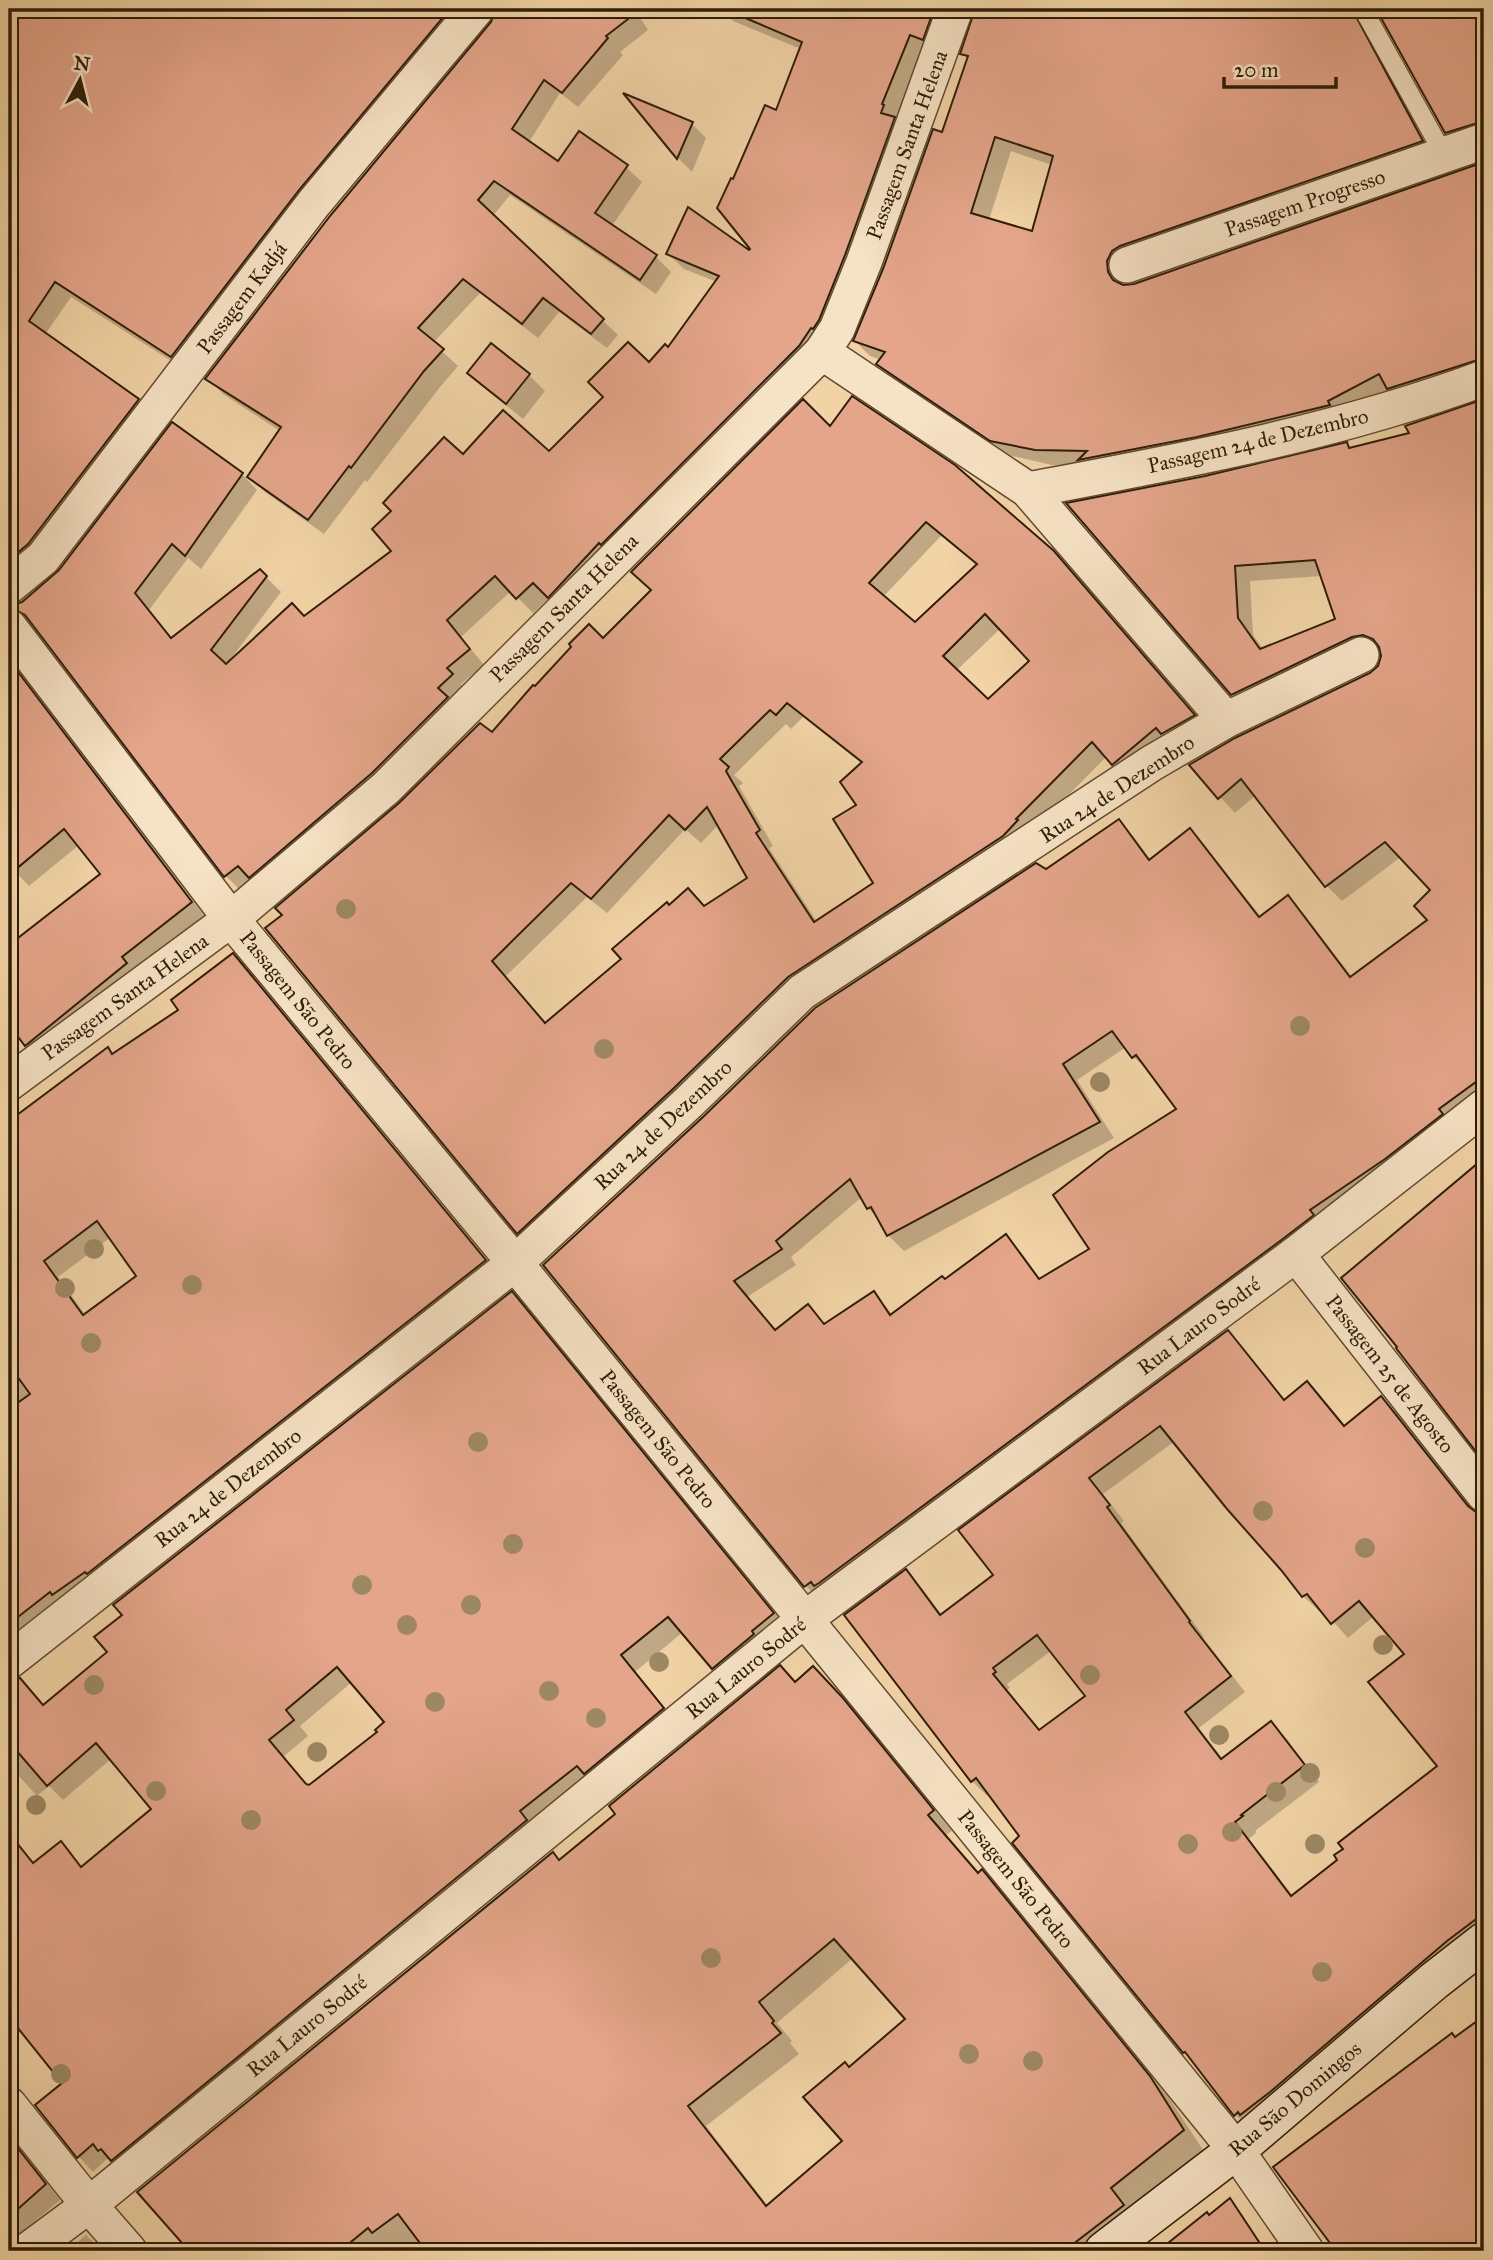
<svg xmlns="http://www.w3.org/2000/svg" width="1493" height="2260" viewBox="0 0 1493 2260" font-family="'IM FELL Great Primer',serif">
<rect width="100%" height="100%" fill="#f1d3a5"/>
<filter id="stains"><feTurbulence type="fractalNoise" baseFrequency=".00286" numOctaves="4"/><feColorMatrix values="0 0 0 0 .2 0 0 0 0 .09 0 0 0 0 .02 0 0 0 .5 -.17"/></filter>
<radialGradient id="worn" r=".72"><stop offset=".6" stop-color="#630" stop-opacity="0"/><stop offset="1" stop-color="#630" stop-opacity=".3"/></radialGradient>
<g fill="#0003" fill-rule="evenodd">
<path d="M9,9H350L360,14L364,9H479L187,371L71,297L46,333L138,400L153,416L9,590V62L35,33L29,26L9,43Z"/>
<path d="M497,9H635L648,30L620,52L623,55L578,107L560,93L529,142L558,163L626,167L642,182L612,226L655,256L671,272L656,294L510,195L493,216L618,335L607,348L559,312L538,338L480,293L433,343L458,366L440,387L367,482L365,480L324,534L265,492L249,476L280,431L223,394L208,378L493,23Z"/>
<path d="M722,9H958L834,335L564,612L549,598L533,613L511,591L461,637L484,665L461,684L467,691L462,714L241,891L225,875L34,624L23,622L9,631V607H13L242,474L257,490L201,569L188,558L149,610L173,639L260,571L281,592L230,660L232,661L304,618L394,551L463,457L549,453L669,350L717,282L684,269L668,254L749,252L752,249L734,181L777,112L801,49L733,21Z"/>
<path d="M976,9H1484V134L1461,145L1445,130L1381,14H1374L1437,156L1122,278L1123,287L1134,286L1484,164V377L1342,416L1087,466L1052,465L1008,455L894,379L878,364L881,360L870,356L855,341L943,134L969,60L962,53ZM1011,151L1052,165L1033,234L989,220Z"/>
<path d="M629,97L692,124L706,138L692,172L678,158Z"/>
<path d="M470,373L529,375L545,391L523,419L486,389Z"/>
<path d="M1484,401V541L1471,551L1484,570V1108L821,1601L806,1586L545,1265L1046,871L1119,822L1134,837L1151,860L1190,831L1205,846L1261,917L1288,898L1303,913L1352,977L1429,920L1432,890L1401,857L1342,901L1327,886L1256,795L1235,813L1191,765L1371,674L1379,667L1383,656L1380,650L1368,652L1248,710L1232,694L1206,478L1346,444L1351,449L1411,434L1408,427ZM1322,576L1337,620L1263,649L1253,635L1250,581ZM1126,1047L1133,1057L1150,1071L1178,1110L1091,1250L1041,1280L1021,1252L1006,1237L945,1281L893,1315L874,1293L826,1325L808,1306L777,1332L747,1297L796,1265L791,1257L862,1197L868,1208L880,1220L888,1235L904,1251L1114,1138L1077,1080Z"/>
<path d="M830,428L1069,569L1208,730L1128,779L1107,756L1030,834L803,992L533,1247L518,1233L267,928L603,640ZM941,536L978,566L915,625L883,597ZM1001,628L1032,661L988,702L956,671ZM803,717L862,764L859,806L875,884L817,922L769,848L773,846L739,786L743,783L734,775L786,724L791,729ZM719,824L750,878L705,908L669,907L623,959L546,1024L505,977L587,897L607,913L685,829L701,843Z"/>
<path d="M9,658L206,918L42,1060L21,1037L9,1047V947L103,874L79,845L29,886L9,865Z"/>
<path d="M233,955L248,970L500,1276L9,1650V1123L108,1049L114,1055L180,1010ZM111,1237L139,1276L86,1316L58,1277Z"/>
<path d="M1484,1135V1154L1475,1142Z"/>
<path d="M1484,1160V1459L1398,1349L1399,1348L1343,1279Z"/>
<path d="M512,1293L527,1309L788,1629L728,1684L683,1632L635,1672L678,1725L115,2165L108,2158L93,2172L78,2156L65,2083L20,2028L9,2037V1832L35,1864L61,1844L83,1868L154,1809L111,1759L63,1800L49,1786L37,1796L9,1765V1682L19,1680L44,1706L109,1652ZM352,1682L386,1723L380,1732L309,1787L283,1757L308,1736L300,1726Z"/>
<path d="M1228,1332L1243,1347L1286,1401L1322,1399L1345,1427L1381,1398L1397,1413L1475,1514L1484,1515V1704L1481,1707L1484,1711V1940L1251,2130L1235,2114L1196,2064L1184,2052L990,1794L987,1796L972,1781L906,1572L921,1587L943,1616L995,1575ZM1175,1441L1303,1596L1319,1611L1322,1609L1348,1638L1374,1616L1406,1655L1439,1766L1340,1860L1293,1896L1249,1839L1257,1832L1255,1831L1319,1782L1286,1738L1270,1723L1223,1759L1199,1728L1245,1692L1203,1638L1204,1637L1121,1523L1124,1521L1103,1494ZM1052,1650L1087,1697L1041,1731L1007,1690L1010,1688L1007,1684Z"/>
<path d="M796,1683L832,1687L862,1720L952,1831L946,1835L980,1874L982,1872L1001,1891L1169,2098L1203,2150L1129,2208L1112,2251H191L140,2192L560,1861ZM853,1958L908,2020L845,2142L768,2206L706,2126L799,2054L790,2043L792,2041L777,2023Z"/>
<path d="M1484,2018V2251H1339L1275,2168Z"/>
<path d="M9,2136L60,2200L9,2243Z"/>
<path d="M1207,2215L1244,2223L1263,2251H1160Z"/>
<path d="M86,2235L103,2251H67Z"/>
<path d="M1152,2244L1159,2251H1143Z"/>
</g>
<g fill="#e4a58a" stroke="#2d1e09" stroke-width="2" fill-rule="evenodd">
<path d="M9,9H188L213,18L217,9H450L299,190L171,357L55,282L29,321L139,399L28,544L9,560Z"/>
<path d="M496,9H641L606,36L608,38L562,93L544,80L512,129L558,161L579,131L628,165L595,213L657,255L640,280L494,181L478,200L604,319L591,334L543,298L522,324L463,279L418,328L444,349L424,371L351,468L349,466L308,520L247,477L281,427L205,379L330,216L491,22Z"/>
<path d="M724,9H934L923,40L910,35L882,104L884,105L881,113L895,117L845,255L819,320L813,329L811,328L799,346L601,545L599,543L548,598L533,583L516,599L495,576L447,620L470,649L447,668L453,674L438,688L448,697L372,773L249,878L238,866L224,877L25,615L9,606L22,602L59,570L172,422L243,473L185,556L172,544L135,593L171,638L260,569L267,576L211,650L226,664L292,603L304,616L391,551L372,529L391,511L383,503L444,437L463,454L503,410L549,451L603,397L588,382L628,342L649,362L665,344L668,347L719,276L666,254L688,207L749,250L750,249L717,208L731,178L733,179L765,105L776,110L802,42Z"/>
<path d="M975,9H1352L1423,141L1120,246L1112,251L1107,261L1108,272L1113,280L1123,285L1134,284L1484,162V358L1387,389L1379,374L1328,401L1330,405L1197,437L1078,460L1087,451L1035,450L990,441L876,364L885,352L853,341L883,269L933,129L942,132L968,56L960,54ZM995,137L1053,156L1032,231L971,213Z"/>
<path d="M1376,9H1484V121L1445,133Z"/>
<path d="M623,93L693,122L677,159Z"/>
<path d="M491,343L530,374L506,404L467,373Z"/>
<path d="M852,396L955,465L1054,551L1195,715L1161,734L1156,728L1112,765L1092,742L1016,819L1018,820L1003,836L788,977L675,1087L517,1234L265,928L282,915L275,908L399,803L480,723L492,732L533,685L535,686L571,647L569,644L589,624L603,638L651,590L631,572L803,399L830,426ZM926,522L977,564L915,622L869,583ZM985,614L1029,661L988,699L943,656ZM787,703L862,762L840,782L856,805L833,819L873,883L814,922L756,833L760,830L726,771L729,767L720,759L770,710L776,715ZM707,807L747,878L704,906L688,888L669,905L667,902L612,949L621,959L545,1023L492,961L571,883L591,899L669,815L685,830Z"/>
<path d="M1484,399V1076L1439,1109L1443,1114L1385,1159L1310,1210L1314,1215L1284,1238L819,1583L814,1586L811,1582L804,1587L543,1265L703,1117L815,1008L1036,863L1046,869L1119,819L1149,860L1190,828L1259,917L1288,895L1350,977L1427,920L1414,906L1430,890L1385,842L1325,887L1241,779L1218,799L1189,765L1235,738L1370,673L1378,666L1381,656L1379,647L1373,639L1363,635L1352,637L1231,695L1066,503L1205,476L1347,442L1349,448L1409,433L1405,426ZM1315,560L1335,619L1260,649L1238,618L1235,566ZM1112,1031L1132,1058L1136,1055L1176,1109L1108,1152L1053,1195L1089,1249L1039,1279L1006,1234L945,1279L942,1276L890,1315L874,1291L824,1324L808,1304L775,1330L734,1281L782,1249L776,1241L850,1179L867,1209L871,1207L887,1236L1100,1122L1063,1064Z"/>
<path d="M9,660L192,902L122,957L127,963L25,1046L9,1025V945L100,874L64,829L9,875Z"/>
<path d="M233,953L486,1260L87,1574L85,1572L52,1595L50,1592L9,1624V1409L30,1394L9,1365V1121L108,1047L112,1054L178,1010L171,1000ZM97,1221L136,1276L83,1315L44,1261Z"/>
<path d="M1484,1158V1462L1396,1348L1397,1347L1341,1278Z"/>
<path d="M512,1291L774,1613L752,1631L754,1634L712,1669L668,1617L621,1655L664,1708L584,1774L577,1766L520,1811L527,1820L111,2161L101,2149L98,2151L93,2144L77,2158L35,2105L62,2083L9,2017V1833L33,1863L61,1841L81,1867L151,1809L96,1743L47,1786L9,1742V1681L20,1678L43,1705L107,1652L94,1637L122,1615L113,1605ZM337,1667L384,1722L375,1730L377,1732L309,1785L306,1784L269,1740L294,1720L286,1710Z"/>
<path d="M1228,1330L1284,1400L1307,1381L1344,1426L1381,1396L1468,1506L1476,1512L1484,1514V1913L1447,1941L1270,2092L1240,2115L1238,2112L1234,2116L1185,2052L1183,2053L1012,1843L1019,1836L976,1778L971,1782L844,1615L906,1569L940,1615L993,1575L958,1530ZM1160,1426L1227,1509L1281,1570L1302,1597L1307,1594L1331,1624L1359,1601L1404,1654L1368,1682L1437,1766L1338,1843L1343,1849L1334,1855L1337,1860L1291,1896L1235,1822L1243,1816L1241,1815L1305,1765L1271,1721L1221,1759L1185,1712L1231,1676L1189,1622L1190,1621L1107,1507L1110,1505L1089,1478ZM1037,1635L1085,1696L1039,1730L993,1674L996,1672L993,1668Z"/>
<path d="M780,1665L795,1682L813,1666L843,1698L934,1810L928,1815L978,1873L982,1869L1150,2076L1184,2130L1111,2188L1124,2205L1064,2251H426L398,2214L372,2233L368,2228L340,2251H189L137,2192L553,1852L559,1860L615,1814L609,1806ZM834,1939L905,2019L849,2067L845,2062L803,2097L842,2141L766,2206L688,2106L781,2033L772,2023L774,2021L759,2002Z"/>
<path d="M1484,2016V2251H1336L1273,2167L1452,2033L1455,2037Z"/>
<path d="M9,2137L46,2184L9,2217Z"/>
<path d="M1230,2198L1265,2251H1158L1207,2212L1209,2215Z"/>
</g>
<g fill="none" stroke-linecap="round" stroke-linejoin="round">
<defs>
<path id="lane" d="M1363,9L1444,155"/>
<g id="street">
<path d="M1127,265L1484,141"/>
<path d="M822,352L1028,490L1226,720"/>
<path d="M1028,490C1182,461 1336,433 1484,378"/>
<path d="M9,586L43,558L314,203L476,9"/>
<path d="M9,627L231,919L515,1263L1236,2150L1306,2251"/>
<path d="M9,1083L231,919L386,788L822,352L837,329L864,262L955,9"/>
<path d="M1296,1254L1484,1494"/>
<path d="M9,1661L515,1263L689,1102L802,992L1152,763L1226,720L1361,655"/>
<path d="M9,2105L89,2205L129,2251"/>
<path d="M27,2251L89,2205L805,1619L1296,1254L1484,1107"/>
</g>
<path id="secondary" d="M1104,2251L1236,2150L1434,1981L1484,1942"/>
</defs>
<use href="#lane" stroke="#5e4b30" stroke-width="20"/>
<use href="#street" stroke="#5e4b30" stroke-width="38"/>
<use href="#secondary" stroke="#2d1e09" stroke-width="41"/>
<use href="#lane" stroke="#f6e2c4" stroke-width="18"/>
<use href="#street" stroke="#f6e2c4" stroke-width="35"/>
<use href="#secondary" stroke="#f6e2c4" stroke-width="38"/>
</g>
<g fill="#9c8964">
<circle cx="346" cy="909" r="10"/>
<circle cx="1300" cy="1026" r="10"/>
<circle cx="604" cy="1049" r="10"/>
<circle cx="1100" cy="1082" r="10"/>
<circle cx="94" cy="1249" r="10"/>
<circle cx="192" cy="1285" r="10"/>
<circle cx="65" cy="1288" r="10"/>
<circle cx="91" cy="1343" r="10"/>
<circle cx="478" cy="1442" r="10"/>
<circle cx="1263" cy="1511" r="10"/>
<circle cx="513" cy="1544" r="10"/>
<circle cx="1365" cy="1548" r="10"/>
<circle cx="362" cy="1585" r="10"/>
<circle cx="471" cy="1605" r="10"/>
<circle cx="407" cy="1625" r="10"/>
<circle cx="1383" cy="1645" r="10"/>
<circle cx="659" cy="1662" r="10"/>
<circle cx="1090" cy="1675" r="10"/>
<circle cx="94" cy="1685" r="10"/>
<circle cx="549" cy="1691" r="10"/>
<circle cx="435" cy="1702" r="10"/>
<circle cx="596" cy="1718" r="10"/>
<circle cx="1219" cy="1735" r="10"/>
<circle cx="317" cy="1752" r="10"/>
<circle cx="1310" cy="1773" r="10"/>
<circle cx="156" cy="1791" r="10"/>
<circle cx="1276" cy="1792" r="10"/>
<circle cx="36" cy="1805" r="10"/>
<circle cx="251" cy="1820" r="10"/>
<circle cx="1232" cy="1832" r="10"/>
<circle cx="1188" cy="1844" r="10"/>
<circle cx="1315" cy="1844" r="10"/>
<circle cx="711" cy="1958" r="10"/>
<circle cx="1322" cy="1972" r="10"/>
<circle cx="969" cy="2054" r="10"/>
<circle cx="1033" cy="2061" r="10"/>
<circle cx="61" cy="2074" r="10"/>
</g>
<g text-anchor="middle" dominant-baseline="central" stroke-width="6" stroke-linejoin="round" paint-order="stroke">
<g font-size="21" fill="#2d1e09" stroke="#f6e2c4">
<text transform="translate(907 145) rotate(-70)">Passagem Santa Helena</text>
<text transform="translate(1305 203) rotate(-19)">Passagem Progresso</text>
<text transform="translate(242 298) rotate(-53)">Passagem Kadjá</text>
<text transform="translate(1258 441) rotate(-13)">Passagem 24 de Dezembro</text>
<text transform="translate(564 608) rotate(-45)">Passagem Santa Helena</text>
<text transform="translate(1117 789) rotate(-33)">Rua 24 de Dezembro</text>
<text transform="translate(125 997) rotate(-36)">Passagem Santa Helena</text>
<text transform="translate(298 1000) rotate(51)">Passagem São Pedro</text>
<text transform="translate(663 1125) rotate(-43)">Rua 24 de Dezembro</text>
<text transform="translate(1199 1326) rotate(-37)">Rua Lauro Sodré</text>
<text transform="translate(1390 1374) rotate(52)">Passagem 25 de Agosto</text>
<text transform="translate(658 1439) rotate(51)">Passagem São Pedro</text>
<text transform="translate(228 1488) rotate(-38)">Rua 24 de Dezembro</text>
<text transform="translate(746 1668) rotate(-39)">Rua Lauro Sodré</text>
<text transform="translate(1016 1879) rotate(51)">Passagem São Pedro</text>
<text transform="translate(307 2026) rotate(-39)">Rua Lauro Sodré</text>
<text transform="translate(1295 2099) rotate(-40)">Rua São Domingos</text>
</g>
</g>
<rect width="1493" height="2260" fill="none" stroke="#f1d3a5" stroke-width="35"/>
<rect x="10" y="10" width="1472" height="2239" fill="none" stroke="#2d1e09" stroke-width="3.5"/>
<rect x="18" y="18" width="1458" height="2225" fill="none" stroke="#2d1e09" stroke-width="2"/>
<g transform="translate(80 80) rotate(7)" stroke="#f6e2c4" stroke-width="5" paint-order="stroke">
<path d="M0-5L12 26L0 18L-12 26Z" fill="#2d1e09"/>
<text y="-10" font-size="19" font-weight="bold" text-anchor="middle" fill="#2d1e09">N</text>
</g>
<path d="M1224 77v10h112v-10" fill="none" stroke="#2d1e09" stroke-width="3.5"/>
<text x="1234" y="77" font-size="21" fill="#2d1e09" stroke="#f6e2c4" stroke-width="5" paint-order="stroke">20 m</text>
<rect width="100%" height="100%" filter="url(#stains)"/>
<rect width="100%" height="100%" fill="url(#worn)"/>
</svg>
